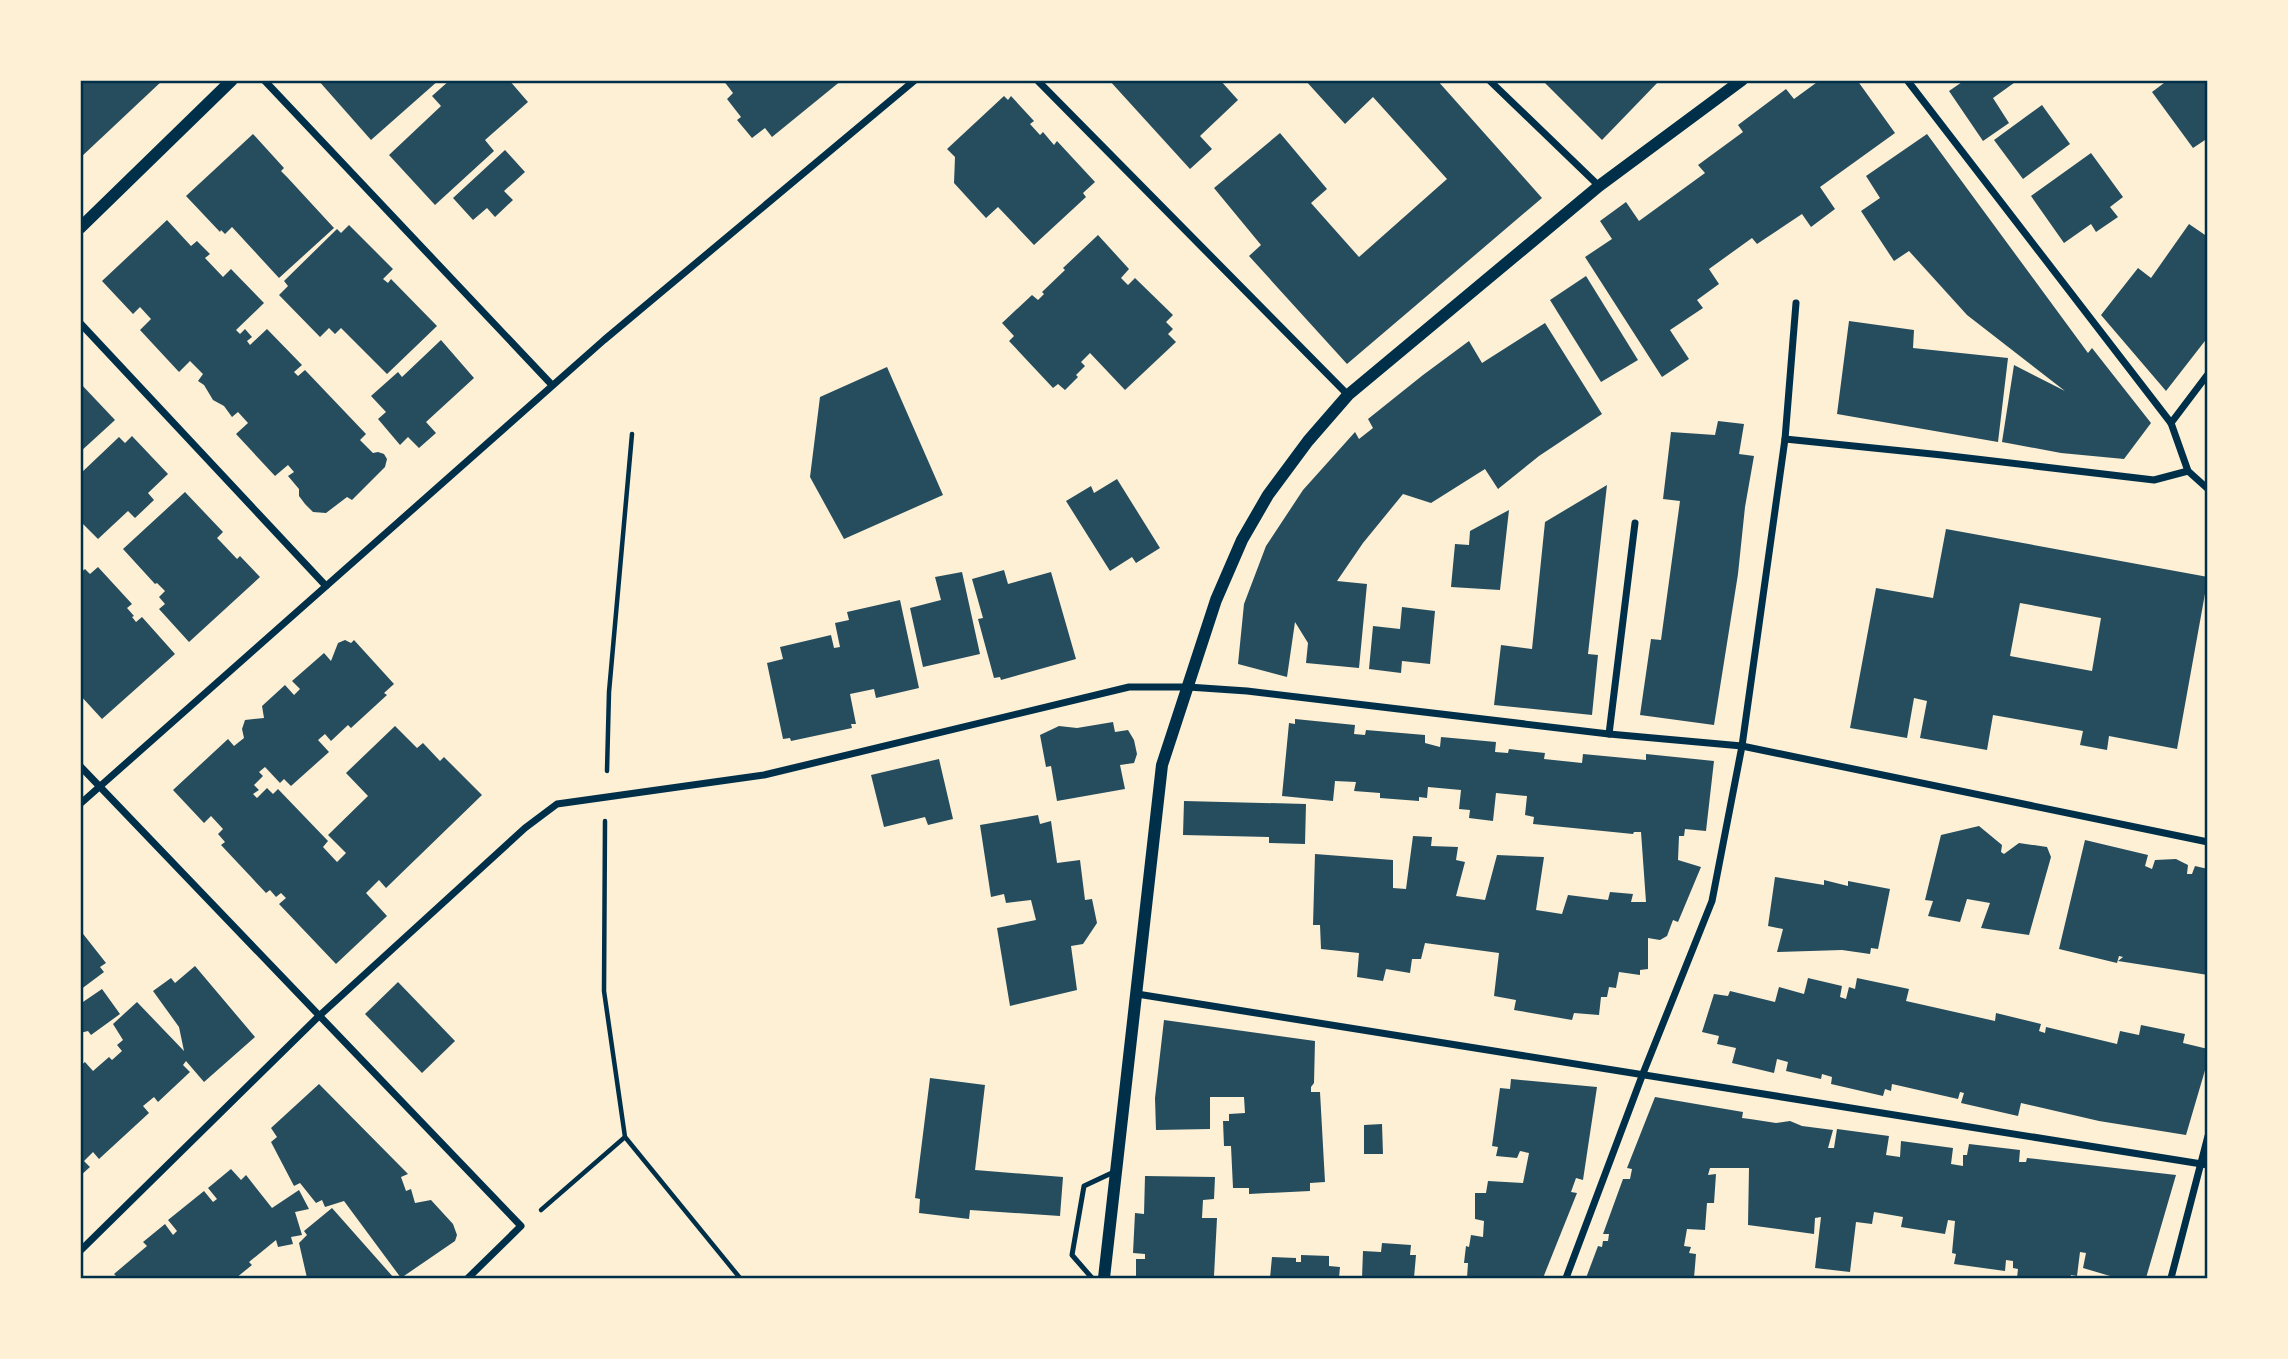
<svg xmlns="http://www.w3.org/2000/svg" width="2288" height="1359" viewBox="0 0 2288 1359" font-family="'Fira Sans',sans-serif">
<rect width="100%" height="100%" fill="#fdf0d5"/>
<g fill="#264d5e" fill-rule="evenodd">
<path d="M83,80H163L80,158V83Z"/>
<path d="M318,80H439L371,140Z"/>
<path d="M450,80H509L528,102L485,140L494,151L435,205L389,155L441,106L432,96Z"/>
<path d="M723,80H842L772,137L765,128L752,138L737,120L741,117L727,99L733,93Z"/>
<path d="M1109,80H1220L1238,100L1200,136L1212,149L1190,169Z"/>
<path d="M1305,80H1437L1542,198L1347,364L1249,256L1261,245L1214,188L1280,133L1327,189L1311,203L1359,257L1447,179L1373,97L1345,124Z"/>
<path d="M1542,80H1660L1602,140Z"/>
<path d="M1820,80H1857L1895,133L1820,187L1835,209L1811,227L1802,214L1757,244L1752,238L1709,269L1719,284L1697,300L1703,308L1670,330L1689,359L1662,377L1585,257L1612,239L1600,221L1626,202L1639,221L1705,173L1698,165L1743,132L1738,125L1786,89L1794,99Z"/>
<path d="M1965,80H2018L1993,98L2009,123L1983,141L1949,91Z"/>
<path d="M2168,80H2208V138L2193,148L2152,92Z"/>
<path d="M1004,96L1008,100L1011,96L1034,121L1030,124L1040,135L1043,132L1054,145L1057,141L1095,182L1083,193L1086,197L1034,245L998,207L986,218L954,183L955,157L947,149Z"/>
<path d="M2042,105L2070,144L2023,179L1994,140Z"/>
<path d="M253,134L284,168L281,171L287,177L334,228L279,278L232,227L225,234L221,230L220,232L186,196Z"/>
<path d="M1927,134L2088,353L2092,348L2151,423L2124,459L2061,453L2002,442L2014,365L2065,391L1967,315L1909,251L1894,261L1861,211L1880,198L1866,176Z"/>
<path d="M505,150L525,172L504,191L513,200L495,217L487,208L473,220L453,198Z"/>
<path d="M2091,153L2123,197L2110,207L2118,217L2096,232L2091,224L2064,243L2031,196Z"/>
<path d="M167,220L191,246L197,241L210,254L205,258L223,277L231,269L264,303L236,330L240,334L245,329L252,337L247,341L250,345L267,329L302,365L294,372L298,376L305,370L366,434L360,440L373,453L378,452L384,454L387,459L385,467L352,500L347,497L326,513L313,512L305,504L299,496V489L288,476L294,472L288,465L275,476L236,434L248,423L238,412L232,417L224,406L213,400L204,385L198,381L203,374L190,361L179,372L140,330L151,319L140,307L133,314L102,281Z"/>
<path d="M2189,224L2208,237V337L2166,391L2101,315L2138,268L2151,278Z"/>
<path d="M349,225L393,269L383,279L388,283L391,279L437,326L387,374L341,328L335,334L329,328L320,337L279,295L288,286L284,281L337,229L341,233Z"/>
<path d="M1098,235L1129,269L1121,278L1128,285L1135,278L1173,315L1166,322L1173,329L1168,334L1176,342L1125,390L1090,353L1081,362L1085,366L1076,375L1078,377L1065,390L1058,384L1053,388L1009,341L1014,336L1002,323L1032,295L1038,300L1044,294L1042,292L1065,270L1063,268Z"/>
<path d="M1586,276L1638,360L1601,382L1550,300Z"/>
<path d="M1849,321L1914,330L1913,348L2008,358L1998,442L1837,414Z"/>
<path d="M1545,323L1602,414L1539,456L1498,489L1485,469L1431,503L1403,494L1363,543L1337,581L1367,584L1359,668L1306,663L1308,643L1295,622L1287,677L1238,664L1244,604L1266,546L1303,490L1355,432L1359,439L1373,428L1368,419L1423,375L1469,341L1482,363Z"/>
<path d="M441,340L474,378L426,422L436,433L419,448L408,437L400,445L378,419L386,412L371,396L398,372L402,377Z"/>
<path d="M887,367L943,495L844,539L810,477L820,397Z"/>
<path d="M80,383L115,420L80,452Z"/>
<path d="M1718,421L1744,424L1739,454L1754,456L1745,507L1738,574L1714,725L1640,715L1651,639L1661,640L1680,501L1663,499L1671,432L1715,435Z"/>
<path d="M132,436L168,474L148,493L154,500L135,518L128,511L98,539L80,521V474L119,437L125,443Z"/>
<path d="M1117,479L1160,548L1136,563L1132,557L1110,571L1066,501L1091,486L1094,493Z"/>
<path d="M1607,485L1588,654L1598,655L1592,715L1494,705L1501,645L1532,649L1545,522Z"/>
<path d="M185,492L223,532L217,538L220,541L237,559L240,556L260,577L189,642L159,609L165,604L159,597L165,591L157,583L155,584L123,549Z"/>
<path d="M1509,510L1500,590L1451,587L1455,544L1469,545L1470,531Z"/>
<path d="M1946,529L2208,577L2177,749L2109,736L2107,750L2080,745L2083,731L1993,715L1987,750L1920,738L1927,701L1914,698L1907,738L1850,728L1876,588L1933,598ZM2020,603L2101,618L2092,671L2010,656Z"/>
<path d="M98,567L132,604L127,608L134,616L132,617L136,622L142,617L175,654L102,719L80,695V573L85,569L90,574Z"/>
<path d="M1004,570L1008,584L1051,572L1076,659L1001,680L1000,677L994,678L978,619L983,618L972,579Z"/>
<path d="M962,572L980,654L923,667L910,608L941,600L935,577Z"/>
<path d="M900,600L919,688L876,698L874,689L850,694L856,724H851L852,728L791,741L790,738L783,739L767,663L783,659L780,647L831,635L834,648L840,647L835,623L849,620L847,612Z"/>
<path d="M1402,607L1435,611L1430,664L1402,661L1401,673L1369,669L1373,626L1400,629Z"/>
<path d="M345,640L351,643L354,640L394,684L384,693L387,695L351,728L348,725L331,741L325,734L318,740L329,752L291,786L284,779L280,783L265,767L259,772L263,776L254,785L259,790L253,794L257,798L267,788L273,794L278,789L328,841L323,847L337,862L346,853L328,835L368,796L346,773L395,726L417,748L423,743L440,761L444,757L482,795L386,888L379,880L366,893L387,916L336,964L279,904L286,898L281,893L276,897L270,890L266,893L221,845L225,842L218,834L223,829L211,816L204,823L173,790L228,739L234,746L244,738L242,729L245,720L264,718L262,706L285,685L294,695L300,689L292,681L324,653L331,661L338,643Z"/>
<path d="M1295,719L1355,725L1354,734L1365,735L1366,730L1425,735V743L1440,747L1441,737L1496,742L1495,752L1508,753L1509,749L1545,753L1544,759L1582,763L1583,754L1646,760V754L1714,761L1706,831L1685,829L1684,836H1679L1678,860L1701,867L1678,922L1673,920L1667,936L1660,940L1648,938V969L1640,970V975L1619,972L1616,988L1609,987L1607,997H1601L1599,1015L1574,1013L1572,1020L1514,1010L1516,1000L1494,996L1499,953L1425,943L1421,959H1412L1410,973L1386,969L1383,981L1357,977L1359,953L1321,949L1320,925H1313L1315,854L1393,860V888L1406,889L1413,836L1432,837L1431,846L1458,847L1456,860L1465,862L1456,896L1485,900L1497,855L1544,857L1536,910L1562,914L1568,895L1608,900L1610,892L1633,894L1631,902H1646L1641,832H1634L1633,834L1533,824L1534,817L1525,815L1527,796L1496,793L1493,821L1469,818L1470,810L1459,809L1461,790L1428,787L1427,798L1419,797V801L1380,798V793L1354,791L1356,782L1335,781L1333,801L1282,796L1289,723L1295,724Z"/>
<path d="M1113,722L1115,732L1128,730L1134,740L1137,754L1134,763L1120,765L1125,789L1057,801L1051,766L1046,767L1040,735L1059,726L1077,728Z"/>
<path d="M939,759L953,819L928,825L925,817L884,827L871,775Z"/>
<path d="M1184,801L1306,804L1305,844L1269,843V837L1183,835Z"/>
<path d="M1038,815L1040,824L1051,821L1057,863L1080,860L1085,900L1092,899L1097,923L1083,944L1071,946L1077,990L1010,1006L997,928L1036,920L1031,900L1006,903L1004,894L991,897L980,825Z"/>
<path d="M1979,826L2002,845L2001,852L2004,854L2019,843L2047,847L2051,857L2029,935L1981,928L1990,903L1967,899L1960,922L1928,916L1933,901L1925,900L1941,835Z"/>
<path d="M2085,840L2148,855L2145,866L2152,869L2155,860L2176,859L2188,865L2187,874H2192L2195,866L2208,869V975L2118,961L2123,957L2119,956L2117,963L2059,949Z"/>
<path d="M1775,877L1824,885V880L1848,886V881L1890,889L1878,949L1871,948L1870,954L1842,950L1777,952L1783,929L1768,926Z"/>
<path d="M80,930L106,963L100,967L104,972L80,990Z"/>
<path d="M195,966L255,1037L204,1082L186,1061L183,1065L190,1072L158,1102L154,1097L143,1106L149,1113L99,1159L93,1152L84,1161L90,1167L80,1176V1066L85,1062L93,1071L109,1057L112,1060L122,1051L117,1045L123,1040L113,1024L137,1002L184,1051L179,1027L153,991L171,978L175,983Z"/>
<path d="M1808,978L1842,986L1840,997L1846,999L1849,987L1855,989L1857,978L1909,989L1906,1001L1995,1021L1996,1013L2041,1024L2039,1031L2045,1033L2046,1027L2117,1044L2120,1031L2139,1035L2141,1025L2185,1034L2183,1043L2208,1049V1060L2186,1135L2099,1121L2021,1103L2018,1116L1961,1103L1964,1093L1960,1092L1958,1099L1892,1084L1891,1091L1885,1089L1883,1096L1831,1084L1832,1077L1822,1074L1821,1079L1786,1071L1788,1062L1777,1059L1774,1073L1732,1063L1736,1048L1717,1044L1719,1036L1702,1032L1714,994L1728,996L1730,991L1775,1002L1779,987L1804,994Z"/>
<path d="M398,982L455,1041L422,1073L365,1014Z"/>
<path d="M102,989L120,1014L91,1035L88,1031L80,1033V1004Z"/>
<path d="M1164,1020L1315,1041L1314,1083L1311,1087V1092H1320L1325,1182L1310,1183V1191L1249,1194V1188H1233L1231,1146H1224L1223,1121H1229V1114L1245,1113L1244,1097H1210V1129L1156,1130L1155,1098Z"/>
<path d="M930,1078L985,1085L975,1170L1063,1177L1060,1216L970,1210L969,1219L919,1213L920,1199L915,1198Z"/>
<path d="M1511,1079L1597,1087L1583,1180L1576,1178L1571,1192L1577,1193L1543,1278H1467L1468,1263H1464L1466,1246L1469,1247L1471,1235L1483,1237L1484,1221L1475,1219V1193H1486L1488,1181L1523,1183L1529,1153L1520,1151L1517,1158L1496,1156L1498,1147L1492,1146L1500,1088L1510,1089Z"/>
<path d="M319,1084L408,1174L401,1177L406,1191L411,1189L415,1203L431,1200L453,1224L457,1235L455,1241L401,1278L344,1201L325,1207L322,1200L316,1203L300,1183L294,1186L271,1142L277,1137L271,1128Z"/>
<path d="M1655,1097L1743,1112L1742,1118L1750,1119L1776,1123L1790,1121L1802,1126L1833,1130L1828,1148H1834L1837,1129L1889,1136L1886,1155L1900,1157L1901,1141L1953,1148L1951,1164L1963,1166V1155H1967L1969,1144L2020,1150L2019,1162H2026L2027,1158L2176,1175L2146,1278H2109L2110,1276L2083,1268L2086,1253L2080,1252L2077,1276L2071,1275L2070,1278H2017L2018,1269L2013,1268V1261L2006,1260L2005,1271L1954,1264L1956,1254L1952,1253L1955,1221L1948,1220L1945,1234L1901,1227L1903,1217L1874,1212L1872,1224L1856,1222L1850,1272L1815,1268L1821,1217L1815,1218L1814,1234L1748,1225L1749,1168H1710L1708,1175L1716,1174L1714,1203H1707L1705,1230L1687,1229L1684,1246L1691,1247L1689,1253L1696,1254L1694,1278H1586L1598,1246L1602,1247L1603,1241H1608L1609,1234H1603L1623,1179H1630L1632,1169L1627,1168Z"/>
<path d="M1382,1124L1383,1154H1364V1125Z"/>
<path d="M231,1169L241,1180L246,1175L272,1208L299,1190L309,1209L295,1212L302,1235L291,1237L293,1244L278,1247L276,1240L249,1262L252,1265L236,1278L232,1276L229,1278H118L114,1274L147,1246L143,1242L165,1224L173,1235L177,1231L168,1220L204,1191L213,1202L217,1199L208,1188Z"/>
<path d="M1145,1176L1215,1177L1214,1199L1203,1200L1202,1218H1217L1214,1276H1206V1278H1142V1276H1136V1259H1145V1254L1133,1253L1135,1213L1144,1214Z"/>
<path d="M332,1208L394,1278H307L299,1243L307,1235L304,1231Z"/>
<path d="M1382,1243L1411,1245L1410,1255H1416L1414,1278H1362L1363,1251L1381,1252Z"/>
<path d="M1301,1255L1329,1256V1266L1340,1267L1339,1278H1270L1272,1257L1296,1258V1262H1301Z"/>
</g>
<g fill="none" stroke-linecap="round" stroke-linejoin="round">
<g stroke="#003049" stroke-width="4.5">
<path d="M607,771L609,692L632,434"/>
<path d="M605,821L604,991L625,1137L740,1278"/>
<path d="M541,1210L625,1137"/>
</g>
<path stroke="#003049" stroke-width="5" d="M1092,1278L1072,1255L1084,1186L1116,1171"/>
<g stroke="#003049" stroke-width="7">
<path d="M264,80L552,385"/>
<path d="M1037,80L1348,395"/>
<path d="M1489,80L1599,186"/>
<path d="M1907,80L2171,423L2188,471L2208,489"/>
<path d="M80,323L326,586"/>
<path d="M2171,423L2208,374"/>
<path d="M1785,439L1942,455L2154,480L2188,471"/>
<path d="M1609,734L1635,523"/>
<path d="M80,766L521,1226L468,1278"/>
<path d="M80,804L604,340L915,80"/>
<path d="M1137,994L2208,1165"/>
<path d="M80,1251L319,1016L525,828L557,804L764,775L1129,687H1188L1247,691L1609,734L1742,746L2208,842"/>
<path d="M1566,1278L1642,1076L1712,901L1742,746L1785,439L1796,303"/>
<path d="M2171,1278L2208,1136"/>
</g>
<g stroke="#003049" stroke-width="12">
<path d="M80,228L232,80"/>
<path d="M1104,1278L1162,765L1216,600L1242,540L1268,495L1308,441L1348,395L1599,186L1742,80"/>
</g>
</g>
<rect width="2288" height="1359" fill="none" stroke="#fdf0d5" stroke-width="164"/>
<rect x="82" y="82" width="2124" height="1195" fill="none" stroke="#003049" stroke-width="2.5"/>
</svg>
